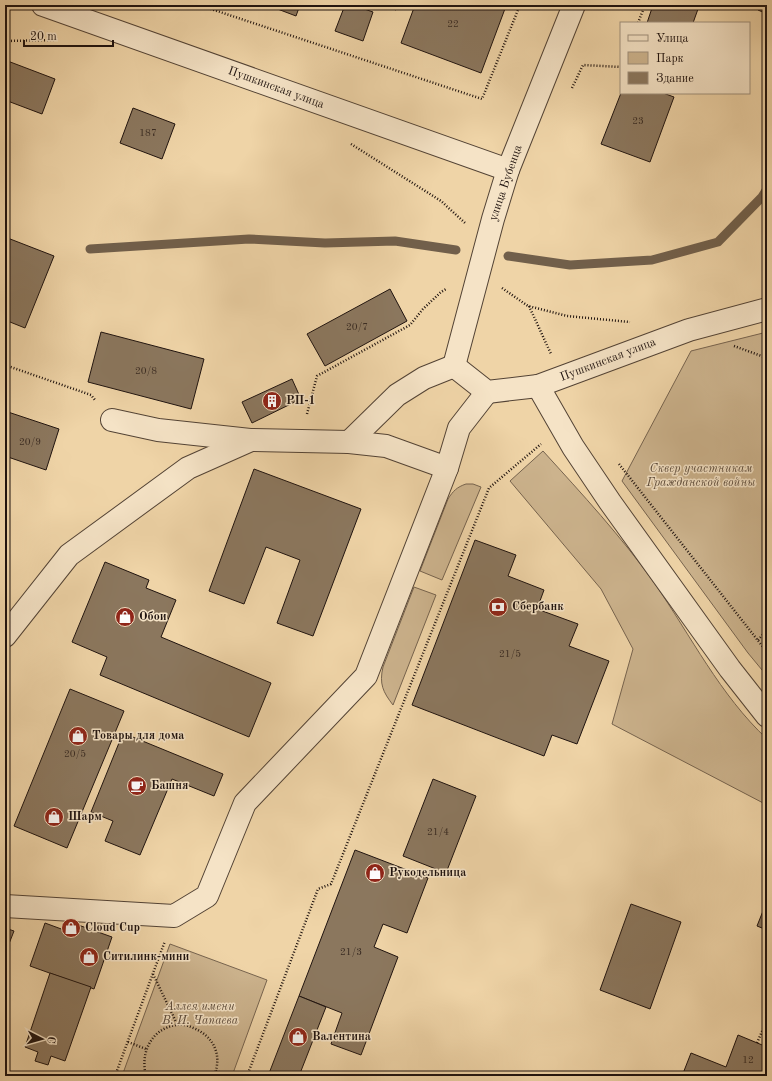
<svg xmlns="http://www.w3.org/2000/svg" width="772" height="1081" viewBox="0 0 772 1081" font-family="'Old Standard TT',serif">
<rect width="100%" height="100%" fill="#efd4a7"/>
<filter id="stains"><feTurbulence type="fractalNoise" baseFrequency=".005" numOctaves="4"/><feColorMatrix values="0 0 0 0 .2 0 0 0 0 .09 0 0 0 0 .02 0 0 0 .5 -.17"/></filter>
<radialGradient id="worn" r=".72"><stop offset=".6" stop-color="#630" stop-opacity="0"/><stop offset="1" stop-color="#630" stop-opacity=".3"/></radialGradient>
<g fill="#ccb38d" stroke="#76634e">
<path d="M767,332V676L748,653L622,481L691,351Z"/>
<path d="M543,451C582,494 621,536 655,584C691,636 720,695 767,739V805L612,724L633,649L601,589L510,481Z"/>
<path d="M466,484H473L481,487L442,580L420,571L448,499C453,491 457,487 466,484Z"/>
<path d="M414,587L436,595L393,705C383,692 379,684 383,667Z"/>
<path d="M170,944L267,980L232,1076H122Z"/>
</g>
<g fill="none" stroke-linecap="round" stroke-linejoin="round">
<g stroke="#715f4b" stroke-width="9">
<path d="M90,249L249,239L325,243L395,241L456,250"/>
<path d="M508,256L570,265L652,260L718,242L762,197L767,189"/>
</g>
</g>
<g fill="#8b775e" stroke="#1f130f">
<path d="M267,5H300L296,16Z"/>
<path d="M345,5H353L373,12L363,41L335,31Z"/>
<path d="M383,5H397L396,10Z"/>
<path d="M415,5L506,6L481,73L401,43Z"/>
<path d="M653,5H685L698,9L693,23H647Z"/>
<path d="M760,5H767V14L758,10Z"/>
<path d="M5,60L55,79L42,114L5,100Z"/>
<path d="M621,93H663L674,97L650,162L601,144Z"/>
<path d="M133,108L175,124L162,159L120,143Z"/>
<path d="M5,237L54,256L25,328L5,320Z"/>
<path d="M390,289L407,321L325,366L307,334Z"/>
<path d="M101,332L204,359L191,409L88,382Z"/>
<path d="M292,379L301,399L252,423L242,402Z"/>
<path d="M5,411L59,429L46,470L5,456Z"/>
<path d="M254,469L361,509L313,636L277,623L300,560L266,547L244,604L209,591Z"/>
<path d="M475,540L516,555L508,576L544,590L537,609L578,624L569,646L609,661L577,744L552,735L544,756L412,705Z"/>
<path d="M105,562L149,580L146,588L176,600L161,637L271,683L249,737L100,675L107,657L72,642Z"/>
<path d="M70,689L124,711L67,848L14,826Z"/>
<path d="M123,733L223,774L214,796L172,779L140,855L105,841L113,821L91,812Z"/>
<path d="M433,779L476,796L446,873L403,856Z"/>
<path d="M355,850L428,878L407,933L383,924L374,947L398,957L361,1055L331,1044L342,1013L299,996Z"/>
<path d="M631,904L681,922L650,1009L600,990Z"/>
<path d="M763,911L767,912V930L757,926Z"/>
<path d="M67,921L112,937L94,989L30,966L45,923L64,930Z"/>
<path d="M5,928L14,931L5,954Z"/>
<path d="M50,973L91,987L65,1061L51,1056L48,1065L35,1061L38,1052L25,1047Z"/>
<path d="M299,996L326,1007L299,1076H268Z"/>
<path d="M738,1035L767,1047V1076H682L691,1053L726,1067Z"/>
</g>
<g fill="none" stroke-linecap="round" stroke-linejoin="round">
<defs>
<g id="minor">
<path d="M43,5L508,170"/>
<path d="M454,366L493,219L508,170L574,5"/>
<path d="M454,366L487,392L538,386L689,330L767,309"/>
<path d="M538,386L573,447L610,502L730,669L767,716"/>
<path d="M112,420L158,430L250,440"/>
<path d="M349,442L386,446L447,468"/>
<path d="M5,636L69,555L188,468L251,440L349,442L397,395L424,378L454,366"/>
<path d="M5,906L174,916L207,896L245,803L366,676L447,468L459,428L487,392"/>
</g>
</defs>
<use href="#minor" stroke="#534335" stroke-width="24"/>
<g stroke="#1f130f" stroke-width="2.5" stroke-dasharray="1 2" stroke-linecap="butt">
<path d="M199,5L482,99L520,5"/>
<path d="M638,23L645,5"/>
<path d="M5,41L56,40"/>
<path d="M572,88L583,65L621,67"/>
<path d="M351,144L441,201L465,223"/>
<path d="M502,288L528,306L567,316L630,322"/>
<path d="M529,306L551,354"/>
<path d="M734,346L767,358"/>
<path d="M5,365L91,395L95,400"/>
<path d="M307,414L317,376L410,325L423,309L441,292L446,289"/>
<path d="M619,464L767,652"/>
<path d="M758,640L767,630"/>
<path d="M153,974L177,1024"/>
<path d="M128,1042L146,1049"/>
<path d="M757,1043L767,1020"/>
<path d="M216,1071L231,1076"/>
<path d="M115,1076L165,941"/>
<path d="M146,1076C140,1053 151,1029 176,1025C180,1024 187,1025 191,1027C213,1035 223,1054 214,1076"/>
<path d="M247,1076L318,889L331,884L489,488L541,444"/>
</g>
<use href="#minor" stroke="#f5e3c6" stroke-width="22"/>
</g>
<defs>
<symbol id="building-disc" viewBox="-11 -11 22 22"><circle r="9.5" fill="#8f2418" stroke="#f5e3c6"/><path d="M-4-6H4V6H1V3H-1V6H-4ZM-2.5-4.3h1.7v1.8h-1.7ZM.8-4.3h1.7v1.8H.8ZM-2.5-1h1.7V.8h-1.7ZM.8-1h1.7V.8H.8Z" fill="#fff"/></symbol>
<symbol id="bank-disc" viewBox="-11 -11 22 22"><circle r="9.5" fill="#8f2418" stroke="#f5e3c6"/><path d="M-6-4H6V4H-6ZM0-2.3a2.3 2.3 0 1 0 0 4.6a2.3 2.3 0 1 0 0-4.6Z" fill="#fff"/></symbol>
<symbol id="shop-disc" viewBox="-11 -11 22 22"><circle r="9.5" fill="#8f2418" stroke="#f5e3c6"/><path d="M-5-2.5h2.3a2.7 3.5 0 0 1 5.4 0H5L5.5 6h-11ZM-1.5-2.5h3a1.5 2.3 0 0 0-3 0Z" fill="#fff"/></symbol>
<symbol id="cafe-disc" viewBox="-11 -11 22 22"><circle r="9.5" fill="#8f2418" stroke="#f5e3c6"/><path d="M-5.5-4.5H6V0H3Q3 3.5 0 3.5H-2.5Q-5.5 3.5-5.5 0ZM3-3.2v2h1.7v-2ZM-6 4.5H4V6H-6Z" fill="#fff"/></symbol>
</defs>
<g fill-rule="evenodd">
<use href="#building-disc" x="261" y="390" width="22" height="22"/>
<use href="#bank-disc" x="487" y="596" width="22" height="22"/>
<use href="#shop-disc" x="114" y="606" width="22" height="22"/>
<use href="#shop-disc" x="67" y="725" width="22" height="22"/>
<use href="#cafe-disc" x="126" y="775" width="22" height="22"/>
<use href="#shop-disc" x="43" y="806" width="22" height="22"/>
<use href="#shop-disc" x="364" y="862" width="22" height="22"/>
<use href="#shop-disc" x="60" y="917" width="22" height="22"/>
<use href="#shop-disc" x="78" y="946" width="22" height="22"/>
<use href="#shop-disc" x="287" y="1026" width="22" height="22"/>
</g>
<g text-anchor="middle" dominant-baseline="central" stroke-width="3" stroke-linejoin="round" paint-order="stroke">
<g font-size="10" fill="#3a2c23">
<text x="453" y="24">22</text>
<text x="638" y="121">23</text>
<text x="148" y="133">187</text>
<text x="357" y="327">20/7</text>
<text x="146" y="371">20/8</text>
<text x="30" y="442">20/9</text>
<text x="510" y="654">21/5</text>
<text x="75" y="754">20/5</text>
<text x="438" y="832">21/4</text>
<text x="351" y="952">21/3</text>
<text x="748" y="1060">12</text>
</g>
<g font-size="12" fill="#1f130f" stroke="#f5e3c6">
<text transform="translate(276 88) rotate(20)">Пушкинская улица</text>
<text transform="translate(506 183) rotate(-71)">улица Бубенца</text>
<text transform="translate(608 360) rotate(-21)">Пушкинская улица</text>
</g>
<g font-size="12" font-weight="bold" fill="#1f130f" stroke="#f5e3c6" text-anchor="start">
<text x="286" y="401">РП-1</text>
<text x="512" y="607">Сбербанк</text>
<text x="139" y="617">Обои</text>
<text x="92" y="736">Товары для дома</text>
<text x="151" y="786">Башня</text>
<text x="68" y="817">Шарм</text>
<text x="389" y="873">Рукодельница</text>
<text x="85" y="928">Cloud Cup</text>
<text x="103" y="957">Ситилинк-мини</text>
<text x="312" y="1037">Валентина</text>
</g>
<g font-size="12" font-style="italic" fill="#5c4b3b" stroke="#f5e3c6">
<text x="701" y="469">Сквер участникам<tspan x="701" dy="14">Гражданской войны</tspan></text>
<text x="200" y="1007">Аллея имени<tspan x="200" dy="14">В. И. Чапаева</tspan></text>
</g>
</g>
<rect width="772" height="1081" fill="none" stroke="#efd4a7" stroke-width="20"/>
<rect x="6" y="6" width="760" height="1069" fill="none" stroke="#1f130f" stroke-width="2"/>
<rect x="10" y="10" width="752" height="1061" fill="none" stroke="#1f130f"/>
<rect x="620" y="22" width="130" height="72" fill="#f5e3c6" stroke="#9f907d"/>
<rect x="628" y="35" width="20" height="6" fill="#f5e3c6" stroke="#9f907d"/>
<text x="656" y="42" font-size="12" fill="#1f130f">Улица</text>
<rect x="628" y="52" width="20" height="12" fill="#ccb38d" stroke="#9f907d"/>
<text x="656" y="62" font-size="12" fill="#1f130f">Парк</text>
<rect x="628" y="72" width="20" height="12" fill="#8b775e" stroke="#9f907d"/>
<text x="656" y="82" font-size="12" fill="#1f130f">Здание</text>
<g transform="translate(42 1039) rotate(96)" stroke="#f5e3c6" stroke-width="3" paint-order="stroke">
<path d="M0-3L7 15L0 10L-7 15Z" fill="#1f130f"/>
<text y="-6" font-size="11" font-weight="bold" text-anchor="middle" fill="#1f130f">С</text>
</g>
<path d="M24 40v6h89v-6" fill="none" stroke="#1f130f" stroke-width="2"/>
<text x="30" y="40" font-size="12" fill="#1f130f" stroke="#f5e3c6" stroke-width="3" paint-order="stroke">20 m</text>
<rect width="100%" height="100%" filter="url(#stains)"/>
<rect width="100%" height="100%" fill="url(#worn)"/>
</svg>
